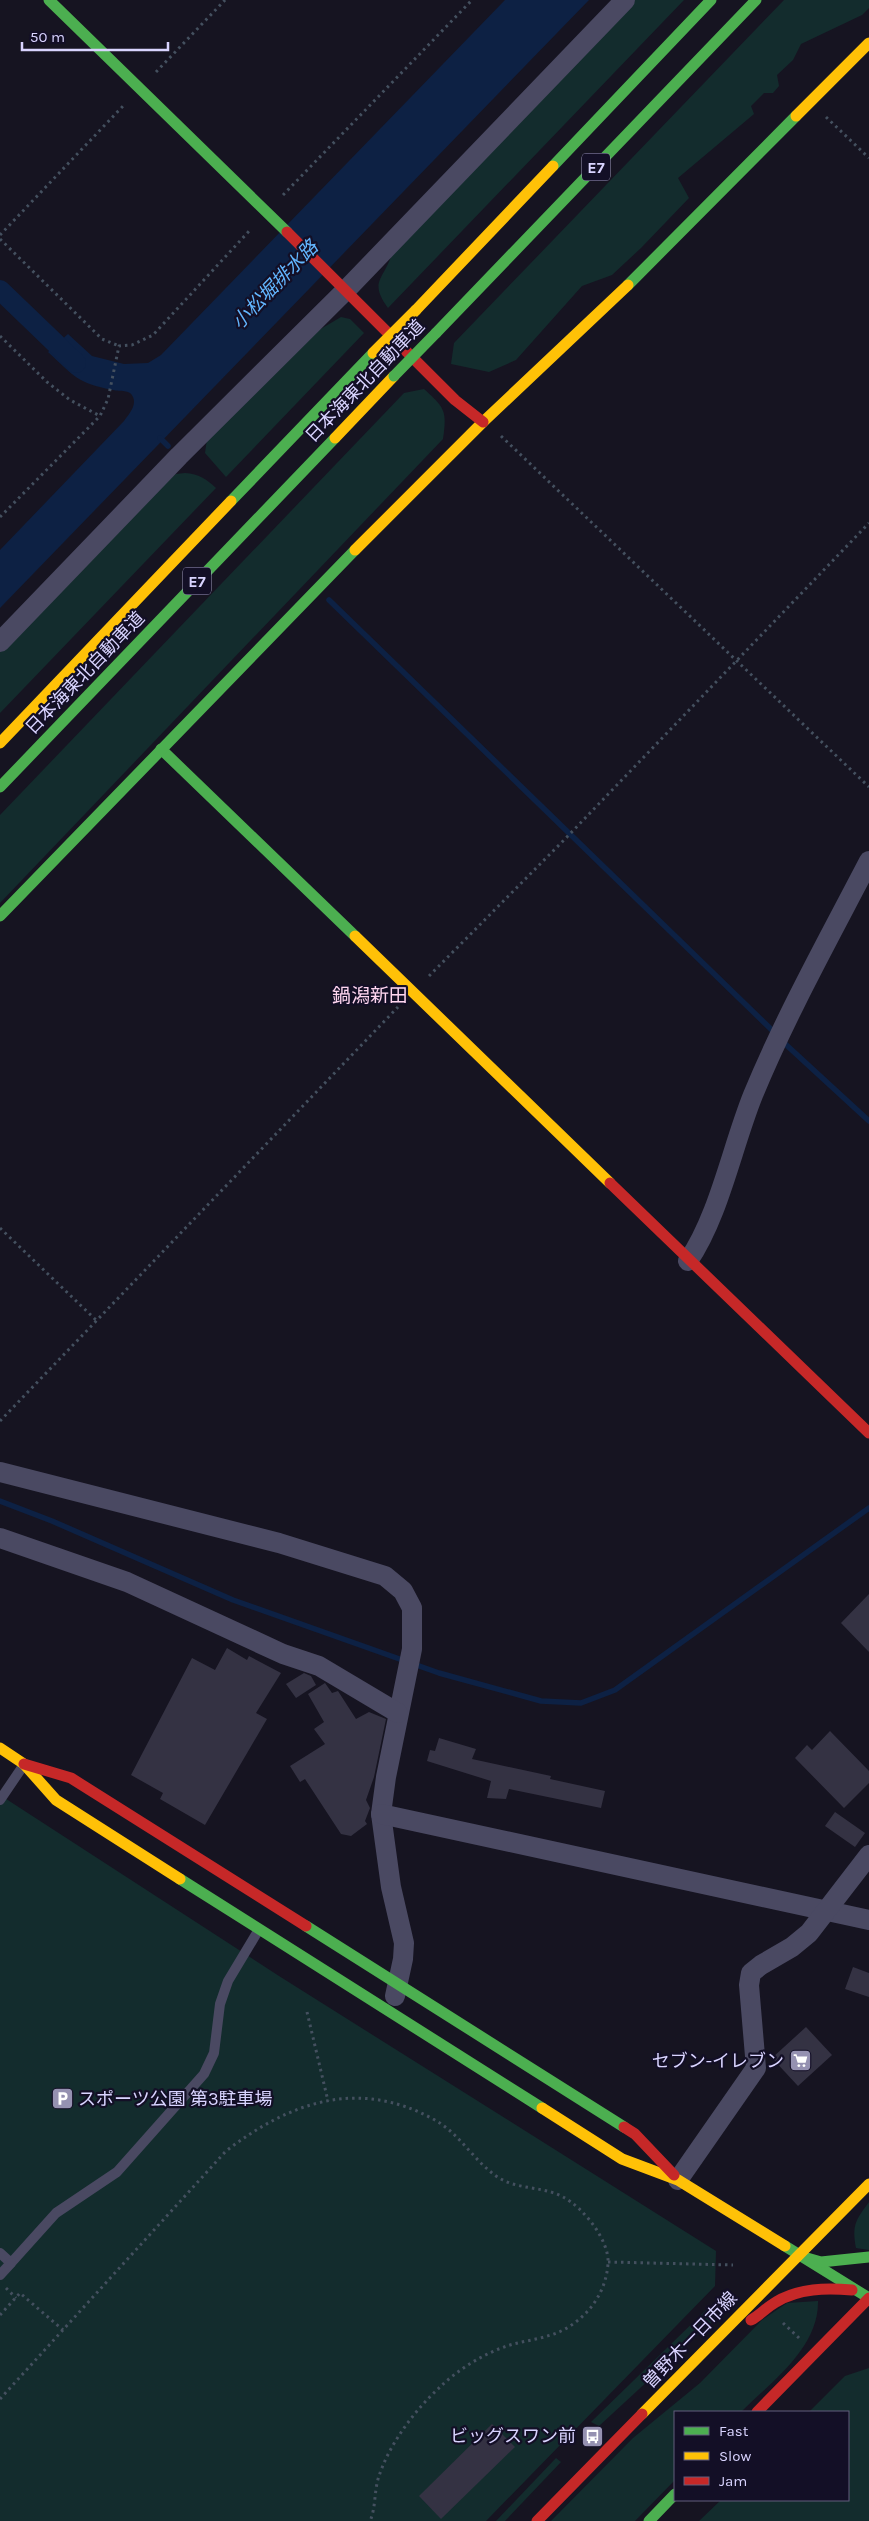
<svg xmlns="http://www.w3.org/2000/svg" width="869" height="2521" viewBox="0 0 869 2521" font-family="Karla,'Noto Sans JP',sans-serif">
<rect width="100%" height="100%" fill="#161421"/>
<g fill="#132c2d">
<path d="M634,0H684L388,308C369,281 383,281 392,254Z"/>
<path d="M784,0H869V8L862,15L801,44L793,60L777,75L779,86L773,93H764L751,106L754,114L678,178L689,198L641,248L612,275L582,286L516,360L489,372L451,364L454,343Z"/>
<path d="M341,317L350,319L364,333L226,477L205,453L207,439L319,330Z"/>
<path d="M424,389C445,408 447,411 443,439L0,903V815L404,393Z"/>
<path d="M185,473C199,474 206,479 216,488L0,713V652L164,483L176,474Z"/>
<path d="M0,1795L279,1976L716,2251L715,2286L486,2521H0Z"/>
<path d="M869,2202V2250L856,2248C852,2225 855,2221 869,2202Z"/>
<path d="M818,2301C819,2348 771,2382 741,2412H675V2480L635,2521H551L633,2438L700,2383L762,2320L787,2303Z"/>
<path d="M725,2303L728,2307L599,2426L591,2422L708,2308Z"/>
<path d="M869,2368V2521H699L721,2500H848V2412H809L845,2376Z"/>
<path d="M556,2458L561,2462L505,2521H496Z"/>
</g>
<path fill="#0d2144" d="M505,0H589L0,608V550L124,421C128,415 137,406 133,397C130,389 120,392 113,390C77,383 74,376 48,352L68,334L92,356L124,364L148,363L161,355Z"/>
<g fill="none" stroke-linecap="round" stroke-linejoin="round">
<g stroke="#0d2144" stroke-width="5.5">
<path d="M160,438L168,446"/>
<path d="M329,600L776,1034"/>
<path d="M782,1041L869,1121"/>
<path d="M0,1501L52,1521L233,1600L439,1673L541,1701L581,1703L615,1690L869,1508"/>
</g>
<path stroke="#0d2144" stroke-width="20" d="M0,290L76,363"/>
</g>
<g fill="#343243">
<path d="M869,1594V1652L841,1623Z"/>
<path d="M227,1648L247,1660L249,1656L281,1673L256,1713L267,1719L205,1825L160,1799L163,1793L131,1775L192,1658L215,1670Z"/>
<path d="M304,1673L311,1676L316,1685L296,1698L286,1684Z"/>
<path d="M325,1683L332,1693L338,1691L356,1719L369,1712L386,1719L374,1777L366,1800L370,1808L365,1821L367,1824L351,1836L341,1834L305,1779L300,1782L290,1766L325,1744L314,1729L324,1722L308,1694Z"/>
<path d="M830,1731L869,1771V1783L844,1808L795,1758L807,1745L812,1750Z"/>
<path d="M439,1738L476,1749L472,1759L551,1776L550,1779L605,1791L601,1808L509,1789L506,1799L487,1798L491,1781L427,1761L430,1750L435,1751Z"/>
<path d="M835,1812L865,1833L855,1847L825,1826Z"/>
<path d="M853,1967L869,1973V1997L845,1989Z"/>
<path d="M806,2027L832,2055L798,2086L772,2058Z"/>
<path d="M492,2424L515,2447L441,2519L419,2496Z"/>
</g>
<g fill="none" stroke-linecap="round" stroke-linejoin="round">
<g stroke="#44505f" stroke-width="3" stroke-dasharray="2.5 4" stroke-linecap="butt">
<path d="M156,72L225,0"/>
<path d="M826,117L869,158"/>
<path d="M283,195L472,0"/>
<path d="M0,235L124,105"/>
<path d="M0,239L102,339L119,346"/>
<path d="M0,336L47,382L70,400L100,416"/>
<path d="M501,436L869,787"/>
<path d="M0,517L100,416L108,399L119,346L132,345L153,335L251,229"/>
<path d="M429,976L565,839L869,523"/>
<path d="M0,1228L97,1321"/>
<path d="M0,1421L398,1007"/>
<path d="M307,2012L328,2101"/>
<path d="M608,2262L733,2265"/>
<path d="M6,2288L16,2298"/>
<path d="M0,2315L20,2293L63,2330"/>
<path d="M783,2323L799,2338"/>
<path d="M0,2399L226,2151C290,2102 358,2078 433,2119C460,2133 474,2162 499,2178C519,2190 543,2186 563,2197C583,2207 610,2241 608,2264C606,2289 593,2310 573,2324C554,2338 531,2339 510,2345C484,2353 457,2370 438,2389C414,2411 389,2445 379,2476C374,2490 376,2508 370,2521"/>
</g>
<g stroke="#4a4962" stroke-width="10">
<path d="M0,1800L23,1766"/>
<path d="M0,2253L11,2263L56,2213L117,2172L204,2074L214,2053L220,2004L228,1981L258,1931"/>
<path d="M0,2275L11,2263"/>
</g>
<g stroke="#4a4962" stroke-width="20">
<path d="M0,642L179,456L347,289L625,0"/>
<path d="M688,1261C719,1216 732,1147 753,1095C786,1015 829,938 869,861"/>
<path d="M0,1472L279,1543L385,1576L403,1591L412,1608V1649L386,1777L381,1814L391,1887L404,1943L403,1959L395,1996"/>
<path d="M0,1538L127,1582L283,1654L319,1666L398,1713"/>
<path d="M381,1814L869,1920"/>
<path d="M678,2180L756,2068L749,1985L751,1973L761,1965L792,1947L809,1933L869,1855"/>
</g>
<g stroke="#4caf50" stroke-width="11">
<path d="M49,0L287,232"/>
<path d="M553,166L711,0"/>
<path d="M628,285L796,116"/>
<path d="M436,333L756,0"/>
<path d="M231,501L373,353"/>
<path d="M161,749L355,936"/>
<path d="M0,787L335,438"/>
<path d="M0,916L355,550"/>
<path d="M180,1879L542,2108"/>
<path d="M306,1926L624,2127"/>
<path d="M785,2246L869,2298"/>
<path d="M807,2258L821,2262L869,2257"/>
<path d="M649,2521L675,2494"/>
</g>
<g stroke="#ffc107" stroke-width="11">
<path d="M796,116L869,43"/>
<path d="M416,310L553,166"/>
<path d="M335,438L394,376"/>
<path d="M355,550L483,422L628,285"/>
<path d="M0,743L231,501"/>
<path d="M355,936L610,1183"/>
<path d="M0,1748L24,1764L56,1800L180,1879"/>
<path d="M542,2108L622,2159L678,2180L785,2246"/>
<path d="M642,2414L869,2184"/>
</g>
<g stroke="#c62828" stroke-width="11">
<path d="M287,232L455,400L483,422"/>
<path d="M610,1183L869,1433"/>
<path d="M24,1764L71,1778L306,1926"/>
<path d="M624,2127L635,2134L674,2175"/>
<path d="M751,2320C760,2315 767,2307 776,2302C799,2288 826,2288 852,2290"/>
<path d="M757,2412L869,2298"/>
<path d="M537,2521L642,2414"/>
</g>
<path stroke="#4caf50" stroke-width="11" d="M394,376L436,333"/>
<path stroke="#ffc107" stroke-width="11" d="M373,353L416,310"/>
</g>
<defs>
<symbol id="supermarket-square" viewBox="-11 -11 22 22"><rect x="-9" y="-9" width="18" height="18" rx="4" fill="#9591b1" stroke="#130f26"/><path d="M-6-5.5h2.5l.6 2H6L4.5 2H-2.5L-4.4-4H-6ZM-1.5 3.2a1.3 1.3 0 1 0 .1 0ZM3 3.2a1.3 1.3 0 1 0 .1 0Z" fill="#fff"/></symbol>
<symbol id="parking-square" viewBox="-11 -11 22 22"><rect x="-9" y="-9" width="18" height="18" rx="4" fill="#9591b1" stroke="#130f26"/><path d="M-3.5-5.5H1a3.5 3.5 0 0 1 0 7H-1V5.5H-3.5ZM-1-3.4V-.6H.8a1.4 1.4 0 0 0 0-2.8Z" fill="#fff"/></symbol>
<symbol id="bus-square" viewBox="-11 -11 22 22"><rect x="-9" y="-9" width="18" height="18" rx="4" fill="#9591b1" stroke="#130f26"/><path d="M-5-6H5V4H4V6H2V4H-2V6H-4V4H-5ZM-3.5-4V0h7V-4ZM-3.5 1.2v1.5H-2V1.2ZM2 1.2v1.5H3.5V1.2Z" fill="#fff"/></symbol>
</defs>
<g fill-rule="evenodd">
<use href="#supermarket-square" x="788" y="2048" width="25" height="25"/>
<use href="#parking-square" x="50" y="2086" width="25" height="25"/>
<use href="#bus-square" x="580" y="2424" width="25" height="25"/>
</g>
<g text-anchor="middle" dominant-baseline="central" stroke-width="4.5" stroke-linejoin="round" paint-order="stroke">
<g fill="#130f26" stroke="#9e99be" stroke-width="1">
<rect x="582" y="153.5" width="28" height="27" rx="4"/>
<rect x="183" y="567.5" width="28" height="27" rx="4"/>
</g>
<g font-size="16" font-weight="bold" fill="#d9d4ff">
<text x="596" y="167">E7</text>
<text x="197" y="581">E7</text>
</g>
<g font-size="18" fill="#d9d4ff" stroke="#130f26">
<text transform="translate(365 381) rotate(-46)">日本海東北自動車道</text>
<text transform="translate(85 673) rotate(-46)">日本海東北自動車道</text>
<text transform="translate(690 2340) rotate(-46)">曽野木一日市線</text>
</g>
<g font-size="18" fill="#d9d4ff" stroke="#130f26" text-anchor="end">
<text x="784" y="2061">セブン-イレブン</text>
<text x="78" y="2099" text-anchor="start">スポーツ公園 第3駐車場</text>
<text x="576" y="2436">ビッグスワン前</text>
</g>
<g font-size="19" font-style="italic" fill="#62b6ff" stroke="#130f26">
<text transform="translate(275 285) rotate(-46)">小松堀排水路</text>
</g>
<g font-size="19" fill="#ffd6f0" stroke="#130f26">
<text x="370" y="996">鍋潟新田</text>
</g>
</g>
<rect x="674" y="2411" width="175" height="90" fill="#130f26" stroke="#625e7d"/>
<rect x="684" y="2427" width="25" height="8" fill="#4caf50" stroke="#625e7d"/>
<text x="719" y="2436" font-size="15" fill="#d9d4ff">Fast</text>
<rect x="684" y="2452" width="25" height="8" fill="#ffc107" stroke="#625e7d"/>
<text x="719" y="2461" font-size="15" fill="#d9d4ff">Slow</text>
<rect x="684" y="2477" width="25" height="8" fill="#c62828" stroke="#625e7d"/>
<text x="719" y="2486" font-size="15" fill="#d9d4ff">Jam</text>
<path d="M22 42v8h146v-8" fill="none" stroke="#d9d4ff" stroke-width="2.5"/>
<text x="30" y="42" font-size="15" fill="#d9d4ff" stroke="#130f26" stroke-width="4" paint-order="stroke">50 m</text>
</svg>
